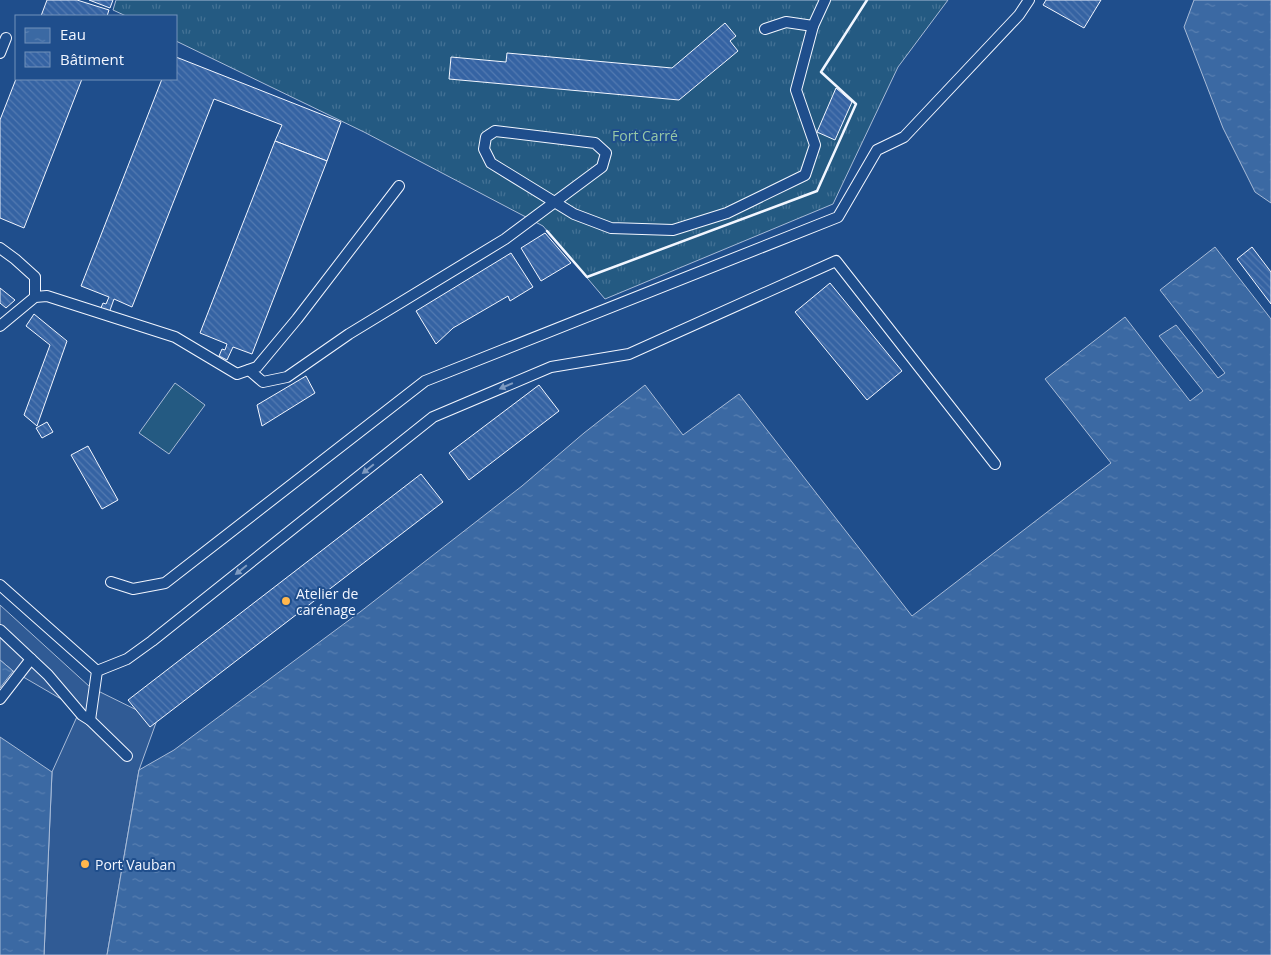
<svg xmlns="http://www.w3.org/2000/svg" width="1271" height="955" viewBox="0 0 1271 955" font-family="'Open Sans',sans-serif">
<defs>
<pattern id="grass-tufts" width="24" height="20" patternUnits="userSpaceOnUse" patternTransform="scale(1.25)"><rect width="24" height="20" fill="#245a82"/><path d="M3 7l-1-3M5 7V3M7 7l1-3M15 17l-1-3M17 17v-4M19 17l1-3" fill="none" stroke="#447295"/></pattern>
<pattern id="water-ripples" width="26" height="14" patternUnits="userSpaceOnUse" patternTransform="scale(1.25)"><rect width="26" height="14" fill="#3b69a3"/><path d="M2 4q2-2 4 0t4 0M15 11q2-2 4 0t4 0" fill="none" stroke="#587fb1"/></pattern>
<pattern id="building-back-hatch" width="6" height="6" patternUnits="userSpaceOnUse" patternTransform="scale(1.25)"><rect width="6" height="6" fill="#3563a3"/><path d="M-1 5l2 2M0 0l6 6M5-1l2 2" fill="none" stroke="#537ab1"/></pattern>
</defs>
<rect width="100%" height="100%" fill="#1f4e8c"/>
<path fill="url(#grass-tufts)" stroke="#a8bbd7" d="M116,0H948L898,67L833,204L605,299L543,226L364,132L176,41V16H126L113,10Z"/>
<path fill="#245a82" stroke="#a8bbd7" d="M175,383L205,405L169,454L139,433Z"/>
<path fill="#305b95" stroke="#a8bbd7" d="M0,605L90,687L157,720L139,770L107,955H44L52,772L80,710L13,671L0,660Z"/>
<g fill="url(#water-ripples)" stroke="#a8bbd7">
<path d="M1194,0H1271V203L1255,192L1223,128L1184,27Z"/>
<path d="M1215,247L1271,319V955H107L139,770L174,750L360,612L522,486L584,433L645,385L683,435L739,394L912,616L1111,463L1045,379L1125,317L1190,401L1203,391L1159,336L1176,325L1218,378L1225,373L1160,290Z"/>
<path d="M0,660L13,671L0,688Z"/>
<path d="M0,737L52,772L44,955H0Z"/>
</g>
<g fill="url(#building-back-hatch)" stroke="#f2f6ff">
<path d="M47,0H77L109,10L107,16H41Z"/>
<path d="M89,0H113L110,8Z"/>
<path d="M1046,0H1101L1084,28L1043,5Z"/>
<path d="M725,23L736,36L730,41L738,51L679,100L449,79L451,57L506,62L507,53L672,68Z"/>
<path d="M176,57L341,122L327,161L275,141L282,125L214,99L132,307L114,299L109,313L100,310L103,303L106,304L109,297L81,286L162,79H176Z"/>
<path d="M16,79H82L24,228L0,218V120Z"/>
<path d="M836,88L852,102L835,140L817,132Z"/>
<path d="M275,141L327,161L252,354L233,347L227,360L219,356L222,349L225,350L227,344L200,333Z"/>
<path d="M545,233L571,263L541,281L521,248Z"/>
<path d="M1252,247L1271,272V304L1237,259Z"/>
<path d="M511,253L533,287L510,301L508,296L453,328L436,344L416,311Z"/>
<path d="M830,283L902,371L867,400L795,312Z"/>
<path d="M0,288L15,300L6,308L0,303Z"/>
<path d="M34,314L67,341L37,426L24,415L50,345L26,326Z"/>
<path d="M306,376L315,393L262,426L257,405Z"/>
<path d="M539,385L559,411L469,480L449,453Z"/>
<path d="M47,422L53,432L42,438L36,428Z"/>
<path d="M88,446L118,500L102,509L71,455Z"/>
<path d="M421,474L443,502L150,727L128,700Z"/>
</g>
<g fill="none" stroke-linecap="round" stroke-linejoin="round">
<defs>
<g id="lane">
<path d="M765,29L786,22L813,26L825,0"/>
<path d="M0,53L6,38"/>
<path d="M0,248L15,259L35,277V297"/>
<path d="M0,326L35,297L47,296L175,337L237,374L257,367L297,319L399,186"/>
<path d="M249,370L263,382L287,377L349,334L505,239L602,167L606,153L595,143L495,131L486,137L484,149L491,163L574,214L611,228L673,230L727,213L805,175L815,145L796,90L813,26"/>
<path d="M111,582L133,589L165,583L425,381L838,217L877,150L904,137L1019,15L1029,0"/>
<path d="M0,585L97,671L90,720"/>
<path d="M0,630L48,675L82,715L90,720L127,756"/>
<path d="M97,671L127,659L152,641L433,417L551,367L629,354L836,261L995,464"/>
<path d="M0,699L31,659"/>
</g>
</defs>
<use href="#lane" stroke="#f2f6ff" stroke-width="12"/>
<use href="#lane" stroke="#1f4e8c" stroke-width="10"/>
<path stroke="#f2f6ff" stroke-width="2.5" d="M547,231L587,277L817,191L856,104L821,72L867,0"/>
</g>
<defs><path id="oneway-solid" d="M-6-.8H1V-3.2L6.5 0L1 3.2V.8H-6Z" transform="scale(1.25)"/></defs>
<g fill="#7e9ac0">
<use href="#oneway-solid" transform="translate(506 386) rotate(157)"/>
<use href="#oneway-solid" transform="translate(368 469) rotate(141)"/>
<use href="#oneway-solid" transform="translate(241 570) rotate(141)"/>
</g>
<g fill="#ffb74d" stroke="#1f4e8c" stroke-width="2">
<circle cx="286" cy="601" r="5"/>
<circle cx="85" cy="864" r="5"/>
</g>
<g text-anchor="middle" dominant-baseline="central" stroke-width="4" stroke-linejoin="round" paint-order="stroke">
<g font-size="14" fill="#97c8a6" stroke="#1f4e8c">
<text x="645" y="135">Fort Carré</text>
</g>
<g font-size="14" fill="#f2f6ff" stroke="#1f4e8c" text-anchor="start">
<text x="296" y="593">Atelier de<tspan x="296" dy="16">carénage</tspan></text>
<text x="95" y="864">Port Vauban</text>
</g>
</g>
<rect x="15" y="15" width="162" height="65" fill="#1f4e8c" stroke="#7391ba"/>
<rect x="25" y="28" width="25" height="15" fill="url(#water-ripples)" stroke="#7391ba"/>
<text x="60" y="40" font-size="15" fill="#f2f6ff">Eau</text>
<rect x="25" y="52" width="25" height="15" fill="url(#building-back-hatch)" stroke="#7391ba"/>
<text x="60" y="65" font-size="15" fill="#f2f6ff">Bâtiment</text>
</svg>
